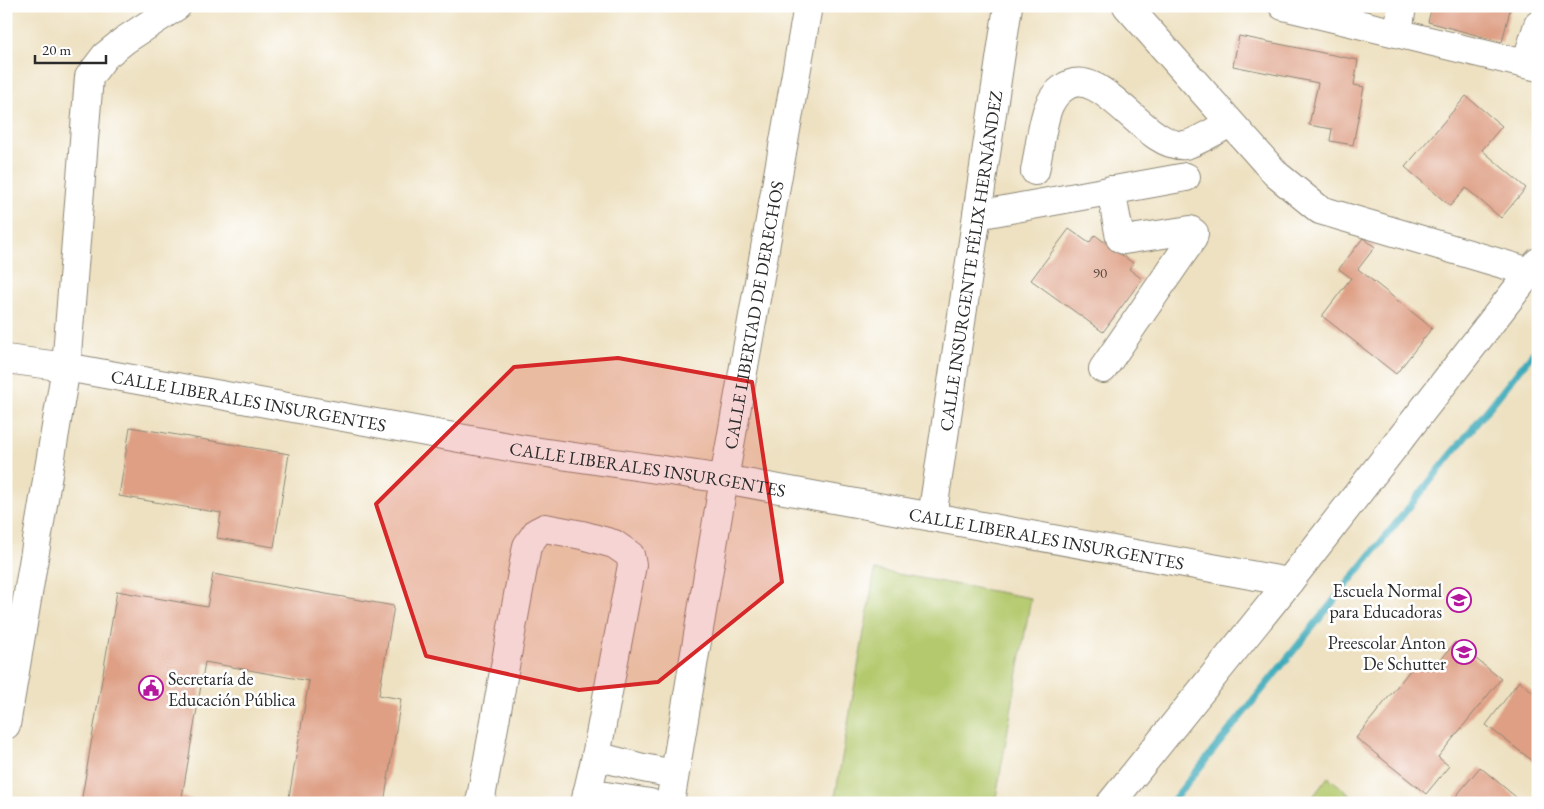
<svg xmlns="http://www.w3.org/2000/svg" width="1544" height="809" viewBox="0 0 1544 809" font-family="'EB Garamond',serif">
<rect width="100%" height="100%" fill="#fff"/>
<filter id="ink" filterUnits="userSpaceOnUse"><feTurbulence type="fractalNoise" baseFrequency=".02" numOctaves="2"/><feDisplacementMap in="SourceGraphic" scale="10" xChannelSelector="R" yChannelSelector="G"/><feConvolveMatrix kernelMatrix="1 2 1 2 8 2 1 2 1" color-interpolation-filters="sRGB"/></filter>
<filter id="wash" filterUnits="userSpaceOnUse"><feTurbulence type="fractalNoise" baseFrequency=".0096" numOctaves="4" result="noise"/><feDisplacementMap in="SourceGraphic" scale="20" xChannelSelector="R" yChannelSelector="G"/><feGaussianBlur stdDeviation="1.12" result="paint"/><feColorMatrix in="noise" values="0 0 0 0 0 0 0 0 0 0 0 0 0 0 0 0 0 1.4 0 .05"/><feComposite in="paint" operator="in"/></filter>
<g filter="url(#wash)">
<rect width="100%" height="100%" fill="#eee1c1"/>
<g fill="#b4c96d" stroke="#707a4c">
<path d="M875,570L1031,598L995,803H834Z"/>
<path d="M1328,777L1360,802V803H1308Z"/>
</g>
<g fill="none" stroke-linecap="round" stroke-linejoin="round">
<path stroke="#3caaba" stroke-width="7" d="M1171,803L1538,347"/>
</g>
<g id="blocks">
<g fill="#de9f84">
<path d="M1432,6H1511L1502,42L1428,22Z"/>
<path d="M1239,36L1358,60L1354,85L1364,87L1353,145L1330,141L1332,129L1309,125L1318,83L1233,66Z"/>
<path d="M1466,96L1502,126L1482,150L1526,188L1501,218L1466,188L1450,206L1405,167Z"/>
<path d="M1069,229L1089,243L1095,235L1133,263L1129,269L1142,279L1103,332L1031,280Z"/>
<path d="M1363,238L1375,247L1358,269L1432,328L1396,374L1322,316L1351,278L1339,269Z"/>
<path d="M130,427L289,454L274,547L217,538L221,513L119,496Z"/>
<path d="M213,574L394,606L379,695L401,699L384,803H288L309,681L205,662L182,797L211,803H81L117,591L207,607Z"/>
<path d="M1455,642L1501,679L1438,757L1449,766L1426,794L1356,738L1419,659L1433,670Z"/>
<path d="M1519,681L1538,696V765L1486,725Z"/>
<path d="M1480,767L1523,803H1454L1452,801Z"/>
</g>
</g>
</g>
<g filter="url(#ink)">
<use href="#blocks" fill-opacity="0" stroke="#8c8676" stroke-width="1"/>
<g fill="none" stroke-linecap="round" stroke-linejoin="round">
<defs>
<g id="minor">
<path d="M1127,6L1277,175L1320,210L1530,272"/>
<path d="M1283,6L1538,67"/>
<path d="M1398,33L1402,6"/>
<path d="M1526,63L1538,25"/>
<path d="M1035,171C1039,151 1041,130 1047,111C1050,102 1055,94 1062,89C1100,58 1144,150 1185,145C1193,144 1221,128 1230,123"/>
<path d="M977,215L1186,177"/>
<path id="s1" d="M6,359L66,367L520,449L724,479L1289,582"/>
<path d="M1103,369L1193,238L1194,233L1190,230L1124,240L1120,238L1111,190"/>
<path id="s2" d="M932,517L1008,6"/>
<path d="M6,725L66,367L89,77L105,56L125,40L177,6"/>
<path d="M596,756L643,768L674,774"/>
<path d="M587,793L650,803"/>
<path d="M480,803L527,546L537,532L545,528L582,535L614,544L630,555L632,565L596,756L585,803"/>
<path id="s3" d="M670,803L724,479L808,6"/>
<path d="M1111,803L1289,582L1538,262"/>
</g>
</defs>
<use href="#minor" stroke="#8c8676" stroke-width="30"/>
<use href="#minor" stroke="#fff" stroke-width="28"/>
</g>
</g>
<path fill="#d62828" fill-opacity="0.2" stroke="#d62828" stroke-width="4" stroke-linejoin="round" d="M618,358L752,382L782,582L658,682L579,690L426,656L376,504L514,367Z"/>
<defs>
<symbol id="school-ring" viewBox="-11 -11 22 22"><circle r="9.5" fill="#fff" stroke="#b5179e" stroke-width="1.5"/><path d="M0-5L7-2L0 1L-7-2ZM-4 1L0 2.5L4 1V4Q0 6-4 4Z" fill="#b5179e"/></symbol>
<symbol id="civic-ring" viewBox="-11 -11 22 22"><circle r="9.5" fill="#fff" stroke="#b5179e" stroke-width="1.5"/><path d="M-.6-6.5H3V-4.5H.6V-3L4-1V1h2V6H-6V1h2V-1L-.6-3ZM-1.2 2.5V6h2.4V2.5Z" fill="#b5179e"/></symbol>
</defs>
<g fill-rule="evenodd">
<use href="#school-ring" x="1445" y="586" width="28" height="28"/>
<use href="#school-ring" x="1450" y="638" width="28" height="28"/>
<use href="#civic-ring" x="137" y="674" width="28" height="28"/>
</g>
<g text-anchor="middle" dominant-baseline="central" stroke-width="5" stroke-linejoin="round" paint-order="stroke">
<g font-size="15" fill="#584841">
<text x="1100" y="272">90</text>
</g>
<g font-size="18" fill="#2b2b2b" stroke="#fff">
<text stroke="none"><textPath href="#s2" startOffset="259">CALLE INSURGENTE FÉLIX HERNÁNDEZ</textPath></text>
<text stroke="none"><textPath href="#s3" startOffset="495">CALLE LIBERTAD DE DERECHOS</textPath></text>
<text stroke="none"><textPath href="#s1" startOffset="246">CALLE LIBERALES INSURGENTES</textPath></text>
<text stroke="none"><textPath href="#s1" startOffset="651">CALLE LIBERALES INSURGENTES</textPath></text>
<text stroke="none"><textPath href="#s1" startOffset="1056">CALLE LIBERALES INSURGENTES</textPath></text>
</g>
<g font-size="18" fill="#2b2b2b" stroke="#fff" text-anchor="end">
<text x="1442" y="590">Escuela Normal<tspan x="1442" dy="21">para Educadoras</tspan></text>
<text x="1446" y="642">Preescolar Anton<tspan x="1446" dy="21">De Schutter</tspan></text>
<text x="168" y="678" text-anchor="start">Secretaría de<tspan x="168" dy="21">Educación Pública</tspan></text>
</g>
</g>
<rect width="1544" height="809" fill="none" stroke="#fff" stroke-width="25"/>
<path d="M35 55v8h71v-8" fill="none" stroke="#2b2b2b" stroke-width="2.5"/>
<text x="42" y="55" font-size="15" fill="#2b2b2b" stroke="#ffffff" stroke-width="4" paint-order="stroke">20 m</text>
</svg>
